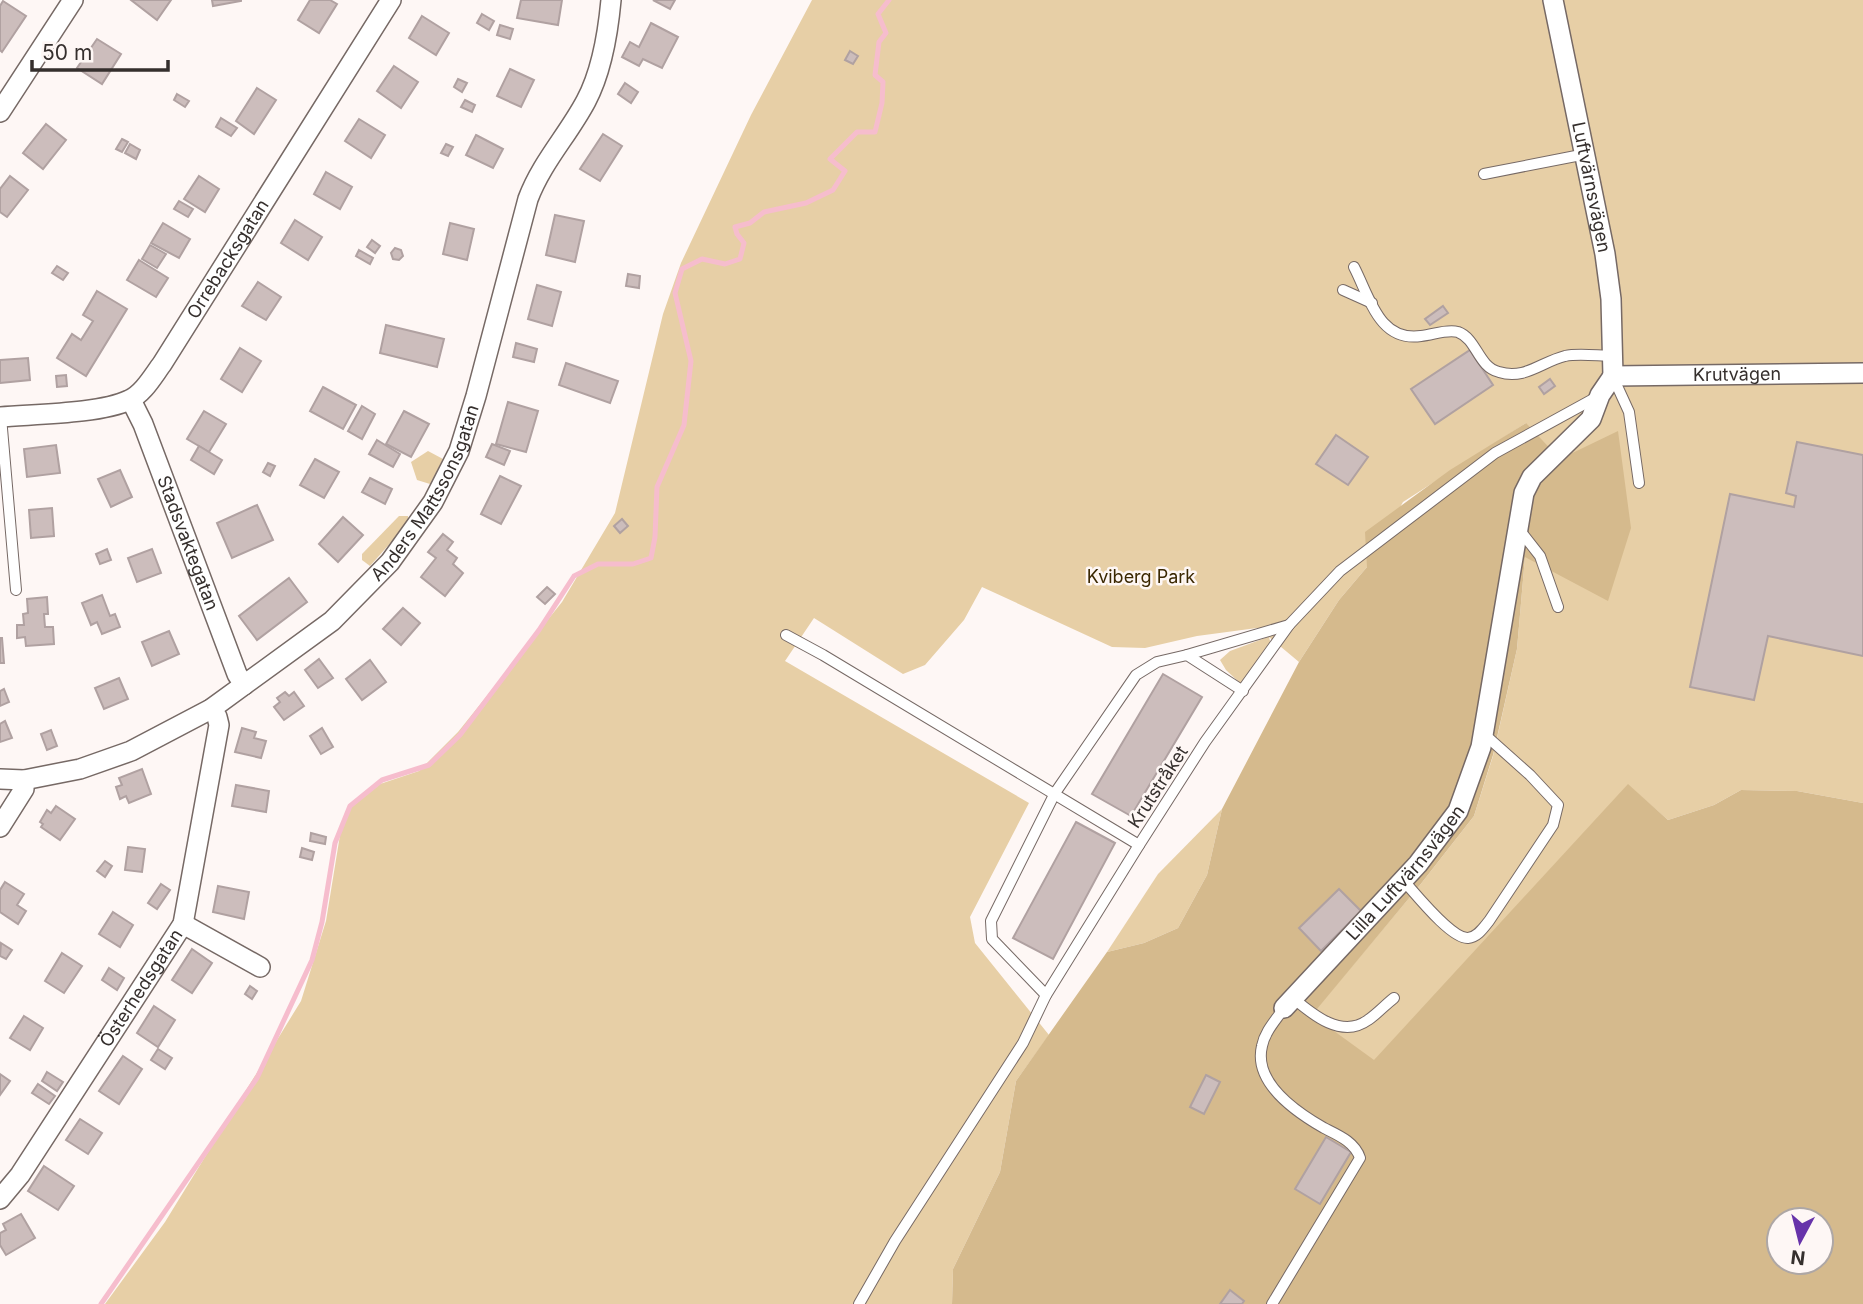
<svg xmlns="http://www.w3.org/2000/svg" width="1863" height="1304" viewBox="0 0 1863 1304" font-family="Inter,sans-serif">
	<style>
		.green { fill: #e7cfa6 }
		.forest { fill: #d5ba8d; fill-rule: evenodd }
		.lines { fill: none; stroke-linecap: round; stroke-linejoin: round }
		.stream { stroke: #f6bdcd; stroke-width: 5 }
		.building { fill: #ccbdbc; stroke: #b0a1a1; stroke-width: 2 }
		.service-casing { stroke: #766965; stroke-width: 12 }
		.minor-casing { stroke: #766965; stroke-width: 22 }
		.service { stroke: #fff; stroke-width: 10 }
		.minor { stroke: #fff; stroke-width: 19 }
		.labels { text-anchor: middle; stroke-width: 5; stroke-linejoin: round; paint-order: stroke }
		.street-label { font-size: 18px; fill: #352f2d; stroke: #fef7f5 }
		.park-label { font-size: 18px; fill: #3b2802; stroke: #fef7f5 }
	</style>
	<rect width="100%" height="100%" fill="#fef7f5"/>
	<g class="green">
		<polygon points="812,0 1863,0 1863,803 1797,791 1741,790 1714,805 1668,820 1628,785 1374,1061 1311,1015 1420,885 1474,816 1493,756 1517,649 1525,557 1526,423 1403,502 1367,567 1339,600 1299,662 1269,637 1271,645 1242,685 1226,670 1220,660 1230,651 1268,637 1257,628 1197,636 1145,648 1112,647 982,587 964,620 925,665 903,674 814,618 785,661 1029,803 970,917 975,943 1049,1035 1016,1081 1000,1172 953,1269 952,1304 105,1304 165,1222 301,1001 326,921 341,829 350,808 380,784 419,771 458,732 562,602 615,513 663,314 681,263 751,115"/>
		<polygon points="428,451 443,459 430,484 417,480 411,462"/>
		<polygon points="399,516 408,516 408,523 370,566 362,560 362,554"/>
		<polygon points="1222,809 1207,875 1178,928 1144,943 1107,952 1158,874"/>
	</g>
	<path class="forest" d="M1526,423L1560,459L1618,431L1631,528L1608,601L1525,557L1517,649L1493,755L1474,816L1420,885L1312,1015L1374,1060L1628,784L1668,820L1714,805L1741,790L1797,791L1863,803V1304H952L953,1269L1000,1172L1016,1081L1107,952L1144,943L1178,928L1207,875L1222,809L1299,662L1339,600L1367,567L1365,532L1450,470ZM1779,1220H1821V1262H1779Z"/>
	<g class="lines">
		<polyline class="stream" points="101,1304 257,1078 312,960 322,922 335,843 350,806 382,780 429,765 460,735 539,630 574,576 598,564 633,564 651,558 655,537 657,487 684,425 691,361 675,293 682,269 702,259 725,264 740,259 744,243 737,234 735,227 750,223 764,212 806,203 833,190 845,171 830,159 857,132 875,132 882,103 883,82 875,75 879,42 886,33 878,14 889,0"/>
	</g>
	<g class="building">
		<polygon points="131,0 171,0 157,20"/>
		<polygon points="212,0 241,0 241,1 213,6"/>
		<polygon points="310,0 330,0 337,4 319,33 298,20"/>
		<polygon points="521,0 562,0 558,25 517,18"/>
		<polygon points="653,0 675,0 670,9"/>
		<polygon points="3,1 26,16 2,52 0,50 0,6"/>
		<polygon points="482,14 494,21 489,30 477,23"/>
		<polygon points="422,16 449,33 436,55 409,38"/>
		<polygon points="651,23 678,37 662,68 643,59 639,66 622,57 630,42 639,47"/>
		<polygon points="500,25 513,29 510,39 497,35"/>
		<polygon points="97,39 121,54 102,84 77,68"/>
		<polygon points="850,51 858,56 853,64 845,60"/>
		<polygon points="394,66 418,82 401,108 377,91"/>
		<polygon points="510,69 534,80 521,107 497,96"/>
		<polygon points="458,79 467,83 462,92 454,87"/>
		<polygon points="625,83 638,92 631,103 618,94"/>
		<polygon points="257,88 276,100 254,134 236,121"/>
		<polygon points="177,94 189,101 185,107 174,100"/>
		<polygon points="465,100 475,105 472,112 461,107"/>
		<polygon points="221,118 237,128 231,136 216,127"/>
		<polygon points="359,119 385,135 371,158 345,141"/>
		<polygon points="46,124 66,140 43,169 23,153"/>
		<polygon points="603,134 622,146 600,181 580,169"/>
		<polygon points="476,135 503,149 493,168 466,155"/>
		<polygon points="122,139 128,142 122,152 116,149"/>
		<polygon points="130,144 140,150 136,159 125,153"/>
		<polygon points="446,144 453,147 448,156 441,153"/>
		<polygon points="326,172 352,187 340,209 314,194"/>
		<polygon points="10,176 28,190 7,217 0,212 0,189"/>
		<polygon points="199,176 219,189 205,212 184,199"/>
		<polygon points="179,201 193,209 188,217 174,209"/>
		<polygon points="555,215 584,221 575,262 546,255"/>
		<polygon points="295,220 322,237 308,260 281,243"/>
		<polygon points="163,223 190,239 179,258 151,243"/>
		<polygon points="450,223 474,229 467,260 443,254"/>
		<polygon points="372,240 380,246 375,253 367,247"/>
		<polygon points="150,245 166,254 157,268 142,259"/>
		<polygon points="395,248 401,250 403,256 399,260 393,259 391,253"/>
		<polygon points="359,250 373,258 370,264 356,256"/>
		<polygon points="139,260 168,278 156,297 127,280"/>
		<polygon points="57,266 68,273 63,280 52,273"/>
		<polygon points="628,274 640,276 639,288 626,286"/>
		<polygon points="258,282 281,297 266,320 242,306"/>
		<polygon points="537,285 561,292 552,326 528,319"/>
		<polygon points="97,291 127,309 86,376 57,358 72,334 81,340 93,321 83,315"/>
		<polygon points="1443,306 1448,313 1430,325 1425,319"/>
		<polygon points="386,325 444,339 437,367 380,353"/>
		<polygon points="516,343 537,349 534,362 513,357"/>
		<polygon points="240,348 261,361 242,392 221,379"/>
		<polygon points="1470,350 1493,385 1435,424 1411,389"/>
		<polygon points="28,358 30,380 0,383 0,360"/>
		<polygon points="566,363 618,381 610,403 559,385"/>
		<polygon points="66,375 67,386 57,387 56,376"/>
		<polygon points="1550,379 1555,386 1544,394 1539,387"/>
		<polygon points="323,387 356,405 343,429 310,411"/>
		<polygon points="508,402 538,411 526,452 496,444"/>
		<polygon points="362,406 375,414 362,439 348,431"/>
		<polygon points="204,411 226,424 209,452 187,439"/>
		<polygon points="404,411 429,424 411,457 386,444"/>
		<polygon points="1336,435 1368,457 1348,485 1316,464"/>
		<polygon points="377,440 400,454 393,467 369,454"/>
		<polygon points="1797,442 1863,455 1863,656 1768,636 1754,700 1690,687 1730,494 1794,507 1796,496 1786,493"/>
		<polygon points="492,444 510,451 504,465 486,457"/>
		<polygon points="56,445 60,473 27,477 24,449"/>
		<polygon points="199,446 222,460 214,474 191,460"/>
		<polygon points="315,459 339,472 324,498 300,485"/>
		<polygon points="268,463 275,466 270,476 263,472"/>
		<polygon points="120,470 132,497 111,507 98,479"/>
		<polygon points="500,476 521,486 501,524 481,514"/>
		<polygon points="370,478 392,489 385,504 362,492"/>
		<polygon points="257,505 273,540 232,558 217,523"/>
		<polygon points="52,508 54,536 31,538 29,510"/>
		<polygon points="343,517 363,535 338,562 319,544"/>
		<polygon points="622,519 628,526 620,533 614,526"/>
		<polygon points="443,534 453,542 447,550 457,558 453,564 463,573 445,596 421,577 436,558 428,552"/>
		<polygon points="107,549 111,560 100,564 96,554"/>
		<polygon points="152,549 161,573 137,582 128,558"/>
		<polygon points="289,578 307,602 257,640 239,616"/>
		<polygon points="547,587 555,594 545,604 537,597"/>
		<polygon points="102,595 110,616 115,614 120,627 102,634 97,622 91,625 82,603"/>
		<polygon points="47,597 48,614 44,614 45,627 53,627 54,644 26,646 25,637 17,638 17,625 24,625 23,614 28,613 27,599"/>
		<polygon points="403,608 420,623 401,645 383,629"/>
		<polygon points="169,631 179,654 152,666 142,642"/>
		<polygon points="0,638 2,638 4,663 0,663"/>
		<polygon points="319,659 333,678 318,688 305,670"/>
		<polygon points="370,660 386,682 362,700 346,679"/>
		<polygon points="1163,674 1202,697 1131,816 1092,794"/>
		<polygon points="119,678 128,699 104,709 95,688"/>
		<polygon points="4,689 9,702 0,706 0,691"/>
		<polygon points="285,692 289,696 294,692 304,706 284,720 274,707 280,702 277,698"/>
		<polygon points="5,721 12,738 0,742 0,724"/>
		<polygon points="242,728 256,732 254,738 266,741 261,758 235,752"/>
		<polygon points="322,728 333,747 321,754 310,736"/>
		<polygon points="51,730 57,746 47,750 41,734"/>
		<polygon points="142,769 151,794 129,803 126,796 120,799 116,787 122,785 119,778"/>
		<polygon points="236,785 269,791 266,812 232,806"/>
		<polygon points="56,806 75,819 60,840 41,827 43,824 40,822 47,810 51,813"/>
		<polygon points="1076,822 1115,843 1053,959 1013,938"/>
		<polygon points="311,833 326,837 325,844 310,841"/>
		<polygon points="128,847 145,849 142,872 125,870"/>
		<polygon points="302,848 314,852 312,860 300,857"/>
		<polygon points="105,861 112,866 105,877 97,871"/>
		<polygon points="5,882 24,894 17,905 26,911 18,924 0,912 0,890"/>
		<polygon points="161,884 170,890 157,909 148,903"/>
		<polygon points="218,886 249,892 244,919 213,912"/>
		<polygon points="1339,889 1361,911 1321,951 1299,928"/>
		<polygon points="113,912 133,925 120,947 99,934"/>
		<polygon points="1,943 12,950 6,959 0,956"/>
		<polygon points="192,949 212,963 192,993 172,980"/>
		<polygon points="62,953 82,966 64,993 45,981"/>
		<polygon points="109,968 124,978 117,990 102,980"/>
		<polygon points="250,986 257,991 252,999 245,994"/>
		<polygon points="154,1006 175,1020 158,1047 137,1033"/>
		<polygon points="24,1016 43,1028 30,1050 10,1038"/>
		<polygon points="158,1049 172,1058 165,1069 151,1060"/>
		<polygon points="123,1056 142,1069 119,1104 99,1091"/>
		<polygon points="47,1072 63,1082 57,1091 42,1081"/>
		<polygon points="0,1074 10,1081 0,1095"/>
		<polygon points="1206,1075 1220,1082 1204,1114 1190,1107"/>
		<polygon points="38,1084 55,1096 49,1104 32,1093"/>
		<polygon points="80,1119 102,1133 88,1154 66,1140"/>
		<polygon points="1326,1137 1351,1152 1320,1204 1295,1189"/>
		<polygon points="44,1166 74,1186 58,1210 28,1191"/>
		<polygon points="21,1214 35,1238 6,1255 0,1245 0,1233 6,1230 3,1224"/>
		<polygon points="1230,1290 1244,1301 1242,1304 1220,1304"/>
	</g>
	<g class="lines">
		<defs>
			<g id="service">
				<polyline points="1484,174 1586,154"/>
				<path d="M1354,267C1370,298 1379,342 1421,336C1433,335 1446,329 1458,332C1477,339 1478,367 1499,372C1525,380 1541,362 1565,356C1579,353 1598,356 1613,356"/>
				<polyline points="1343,290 1372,303"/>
				<polyline points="1613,377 1629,412 1639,483"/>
				<polyline points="1,417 16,590"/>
				<polyline points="1518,528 1540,556 1558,607"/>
				<polyline points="786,635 823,655 1139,845"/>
				<polyline points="1187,655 1289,625"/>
				<path d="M1403,880C1415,893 1451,939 1468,938C1478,937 1484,927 1489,921L1553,825L1558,805L1530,775L1484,734"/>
				<polyline points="1046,995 992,939 991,921 1055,793 1136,675 1157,662 1187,655 1243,691"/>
				<path d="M1293,998C1313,1015 1342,1039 1368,1020C1377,1014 1385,1005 1394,998"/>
				<polyline points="859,1304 895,1241 1023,1043 1046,995 1139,845 1205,742 1289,625 1340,571 1495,453 1597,397"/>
				<path d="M1272,1304L1360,1158C1355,1142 1338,1135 1324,1128C1296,1112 1253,1083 1262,1046C1265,1031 1276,1020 1284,1008"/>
			</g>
			<g id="minor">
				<path id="s1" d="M1553,0L1605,254L1611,299L1613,376"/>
				<polyline points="0,112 73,0"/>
				<path id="s2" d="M1613,376L1863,373"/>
				<path id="s3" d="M131,400L143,424L237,674L244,685"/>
				<path id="s4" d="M0,417C34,414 100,414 129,400C143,394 153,376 162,364L391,0"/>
				<path id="s5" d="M0,779L24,780L80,769L131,751L211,709L332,621L390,562L433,502L459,451L476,396L528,199C542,162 568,135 586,101C602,71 608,33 611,0"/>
				<polyline points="0,827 24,789 24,780"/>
				<polyline points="183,924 260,967"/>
				<path id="s6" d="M1284,1008L1418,864L1458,811L1481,747L1524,493L1532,477L1591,419L1600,395L1613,376"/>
				<path id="s7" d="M0,1199L20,1175L183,924L219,725L217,717L211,709"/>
			</g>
		</defs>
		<use href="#service" class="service-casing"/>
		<use href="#minor" class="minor-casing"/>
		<use href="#service" class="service"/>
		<use href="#minor" class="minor"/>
	</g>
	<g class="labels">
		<g class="street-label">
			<text dy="6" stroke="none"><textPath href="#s1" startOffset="191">Luftvärnsvägen</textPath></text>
			<text dy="6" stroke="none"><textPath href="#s4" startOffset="304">Orrebacksgatan</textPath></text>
			<text dy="6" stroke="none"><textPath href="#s2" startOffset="124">Krutvägen</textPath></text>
			<text dy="6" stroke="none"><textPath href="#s5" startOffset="536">Anders Mattssonsgatan</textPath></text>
			<text dy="6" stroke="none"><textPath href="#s3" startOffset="154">Stadsvaktegatan</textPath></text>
			<text transform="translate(1158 787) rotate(-57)" y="6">Krutstråket</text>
			<text dy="6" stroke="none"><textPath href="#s6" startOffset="182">Lilla Luftvärnsvägen</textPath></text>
			<text dy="6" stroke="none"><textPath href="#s7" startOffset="254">Österhedsgatan</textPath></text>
		</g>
		<g class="park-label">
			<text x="1141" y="583">Kviberg Park</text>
		</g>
	</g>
	<g transform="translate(1800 1241) rotate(187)"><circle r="33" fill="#fef7f5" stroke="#aea7a5" stroke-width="2"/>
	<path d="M0-5L12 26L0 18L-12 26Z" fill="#6733aa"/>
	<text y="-10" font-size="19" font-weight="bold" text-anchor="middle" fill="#352f2d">N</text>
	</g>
	<path d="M32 60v10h136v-10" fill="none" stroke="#352f2d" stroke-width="3.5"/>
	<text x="42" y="60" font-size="21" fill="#352f2d" stroke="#fef7f5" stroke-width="5" paint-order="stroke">50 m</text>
</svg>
